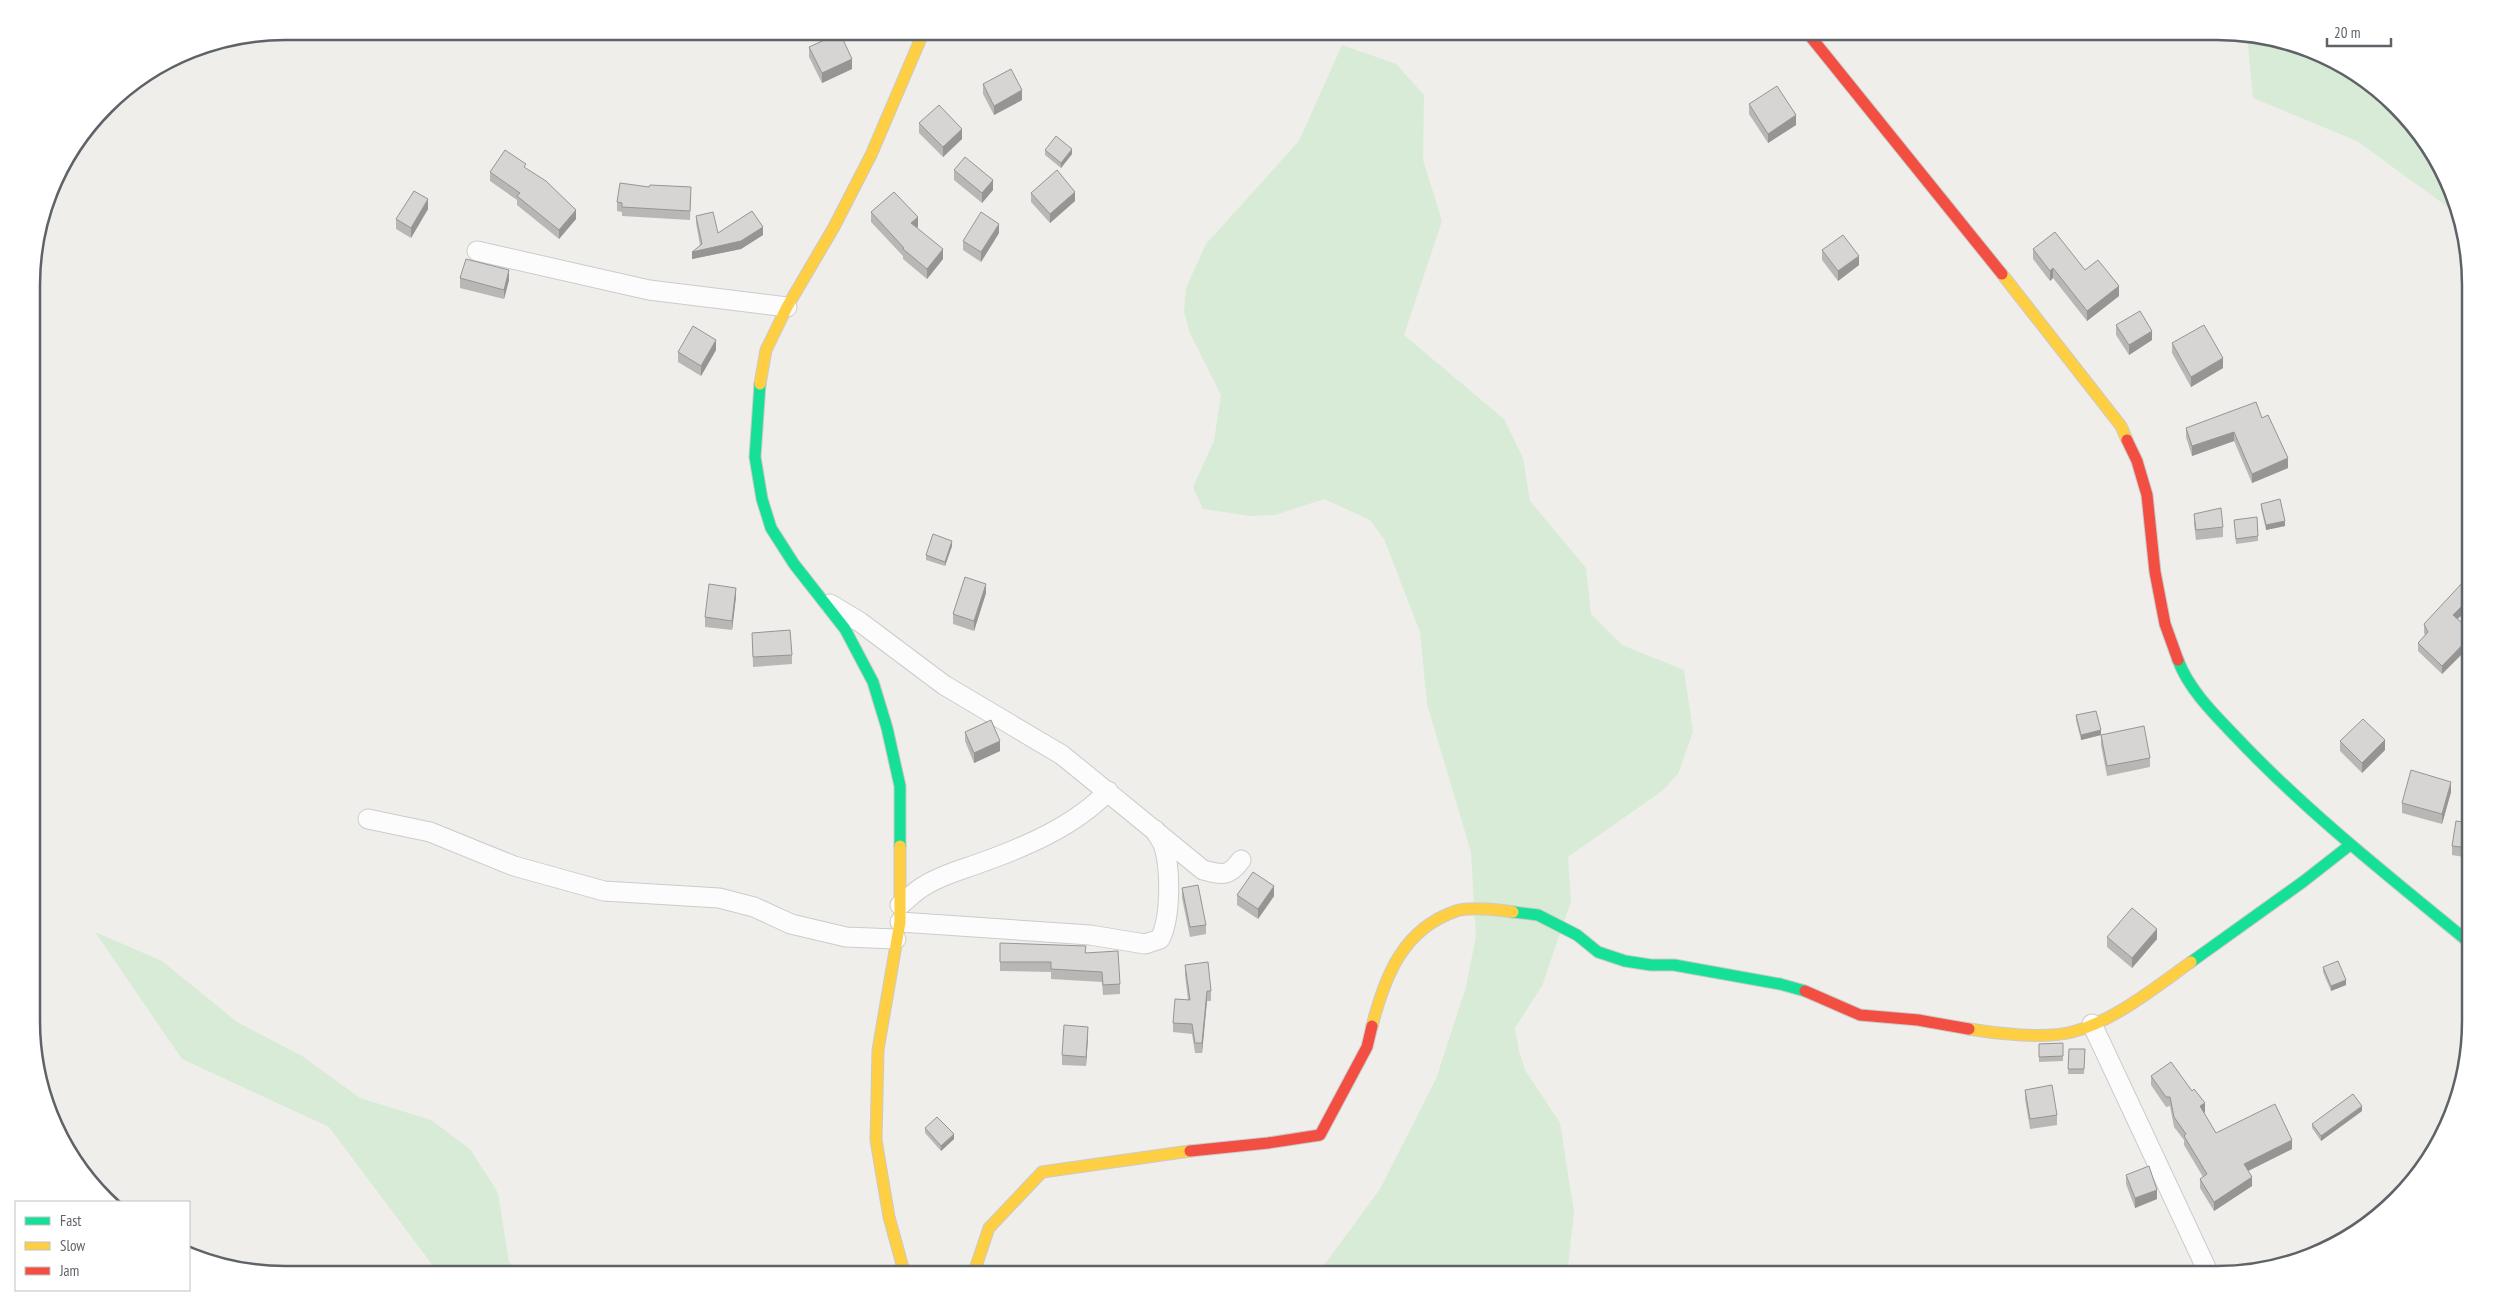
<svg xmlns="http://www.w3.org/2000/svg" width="2502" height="1306" viewBox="0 0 2502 1306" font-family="'PT Sans Narrow',sans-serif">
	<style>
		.green { fill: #d8ebd6 }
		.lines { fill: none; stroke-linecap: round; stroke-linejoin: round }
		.street-casing { stroke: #cbcccc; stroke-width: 21 }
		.fast-casing { stroke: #cacacb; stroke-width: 13 }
		.slow-casing { stroke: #cacacb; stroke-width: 13 }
		.jam-casing { stroke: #cacacb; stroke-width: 13 }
		.street { stroke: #fdfcfc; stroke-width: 19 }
		.fast { stroke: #16e098; stroke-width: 11 }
		.slow { stroke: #ffcf43; stroke-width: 11 }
		.jam { stroke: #f24e42; stroke-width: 11 }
		.wall { fill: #b8b7b5 }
		.shaded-wall { fill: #969594 }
		.building { fill: #d6d5d3; stroke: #969594 }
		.rim { fill: none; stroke: #5f6368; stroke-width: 2.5 }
	</style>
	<rect width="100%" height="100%" fill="#efeeea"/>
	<g class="green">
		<polygon points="2247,35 2282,40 2329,58 2384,94 2428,144 2457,203 2460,216 2357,141 2253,98"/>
		<polygon points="1342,45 1396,64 1424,95 1423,160 1442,221 1404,335 1504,419 1523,458 1530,501 1586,568 1591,614 1622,645 1684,670 1693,732 1678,774 1662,791 1568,857 1571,901 1542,986 1515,1028 1519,1051 1525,1070 1560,1123 1574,1212 1567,1274 1326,1274 1325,1264 1380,1189 1436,1079 1466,987 1476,936 1471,852 1427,704 1420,632 1384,539 1370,520 1324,499 1275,515 1250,516 1203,509 1193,487 1214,441 1221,395 1190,333 1184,312 1186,288 1206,244 1299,141"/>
		<polygon points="95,932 162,961 237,1022 302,1056 360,1098 431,1120 470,1149 498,1193 509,1262 526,1275 440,1275 329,1127 182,1059"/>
	</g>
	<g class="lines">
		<defs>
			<g id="street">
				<polyline points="477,251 649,290 787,307"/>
				<path d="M830,604L860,622L944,685L1062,755L1203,870C1222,875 1229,877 1241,860"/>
				<polyline points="368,819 430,832 514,866 604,891 719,898 754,907 791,924 846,937 896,939"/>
				<path d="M900,905C908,899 915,891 924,886C941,875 961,870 980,863C1025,847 1075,826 1108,791"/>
				<path d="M900,922L1090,935L1145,944L1160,939C1171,918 1171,867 1163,844C1161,840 1157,835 1155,830"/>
				<polyline points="2092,1024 2209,1274"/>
			</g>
			<g id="fast">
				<polyline points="760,384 755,457 762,499 771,528 794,564 845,629 873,682 887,728 900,786 900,846"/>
				<path d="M2178,660C2189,690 2215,715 2237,738C2309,814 2391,878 2471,944"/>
				<polyline points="1513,912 1538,915 1577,935 1598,952 1625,961 1651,965 1674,965 1780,984 1805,991"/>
				<polyline points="2191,962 2304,881 2350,845"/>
			</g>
			<g id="slow">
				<polyline points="2002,274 2121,426 2127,440"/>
				<polyline points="760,384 766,350 787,307 834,227 871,155 924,31"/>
				<polyline points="900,846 900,922 878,1050 876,1140 889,1217 905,1275"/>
				<path d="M1372,1026C1385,976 1403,929 1456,911C1470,907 1499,910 1513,912"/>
				<path d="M1969,1029C1997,1034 2045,1039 2072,1032C2113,1022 2157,986 2191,962"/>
				<polyline points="973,1275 989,1228 1042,1172 1190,1151"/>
			</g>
			<g id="jam">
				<polyline points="1806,31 2002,274"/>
				<polyline points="2127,440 2137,461 2147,495 2155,572 2165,624 2178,660"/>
				<polyline points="1805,991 1860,1015 1918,1020 1969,1029"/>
				<polyline points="1190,1151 1268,1143 1320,1135 1367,1047 1372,1026"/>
			</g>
		</defs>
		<use href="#street" class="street-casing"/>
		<use href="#fast" class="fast-casing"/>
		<use href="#slow" class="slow-casing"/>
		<use href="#jam" class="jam-casing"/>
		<use href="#street" class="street"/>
		<use href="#fast" class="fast"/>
		<use href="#slow" class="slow"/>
		<use href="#jam" class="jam"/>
	</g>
	<g class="wall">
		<polygon points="809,47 852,69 822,83 809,57"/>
		<polygon points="983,84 1022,100 994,115 983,94"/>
		<polygon points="1749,104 1796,125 1768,143 1749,114"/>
		<polygon points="919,123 962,139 943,157 919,133"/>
		<polygon points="1045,150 1072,154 1061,168 1045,155"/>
		<polygon points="526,169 576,219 559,239 517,205 517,200 490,181 490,172"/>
		<polygon points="954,170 993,190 982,203 954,180"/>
		<polygon points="1031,193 1075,201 1050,223 1031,202"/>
		<polygon points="691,196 690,220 622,216 622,212 617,211 617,202"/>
		<polygon points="428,209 411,238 396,229 396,219"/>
		<polygon points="871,212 918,227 916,228 943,259 927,279 903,259 903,256 871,222"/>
		<polygon points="696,216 718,233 763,235 741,249 692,259 700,245 696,223"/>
		<polygon points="999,233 981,262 963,250 963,241"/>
		<polygon points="2033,249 2085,270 2119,296 2087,321 2053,278 2050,281 2033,259"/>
		<polygon points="1822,250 1859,265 1838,281 1822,260"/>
		<polygon points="460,278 509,280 504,299 460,288"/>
		<polygon points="2116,325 2152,340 2129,355 2116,335"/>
		<polygon points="2172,343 2223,368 2191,387 2172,353"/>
		<polygon points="716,350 701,376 678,362 678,352"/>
		<polygon points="2262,418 2288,468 2252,483 2234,441 2192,456 2186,437 2186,428"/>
		<polygon points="2261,504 2285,526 2266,530 2261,508"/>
		<polygon points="2194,514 2223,527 2223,537 2196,540 2194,524"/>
		<polygon points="2234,520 2258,536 2258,541 2236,544"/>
		<polygon points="952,546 945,566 926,560 926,555"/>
		<polygon points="2470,587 2470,607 2458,619 2470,630 2470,646 2442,674 2418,651 2418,643 2425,635 2424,633 2424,624"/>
		<polygon points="986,593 974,631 953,624 953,614"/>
		<polygon points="736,597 732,630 705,627 705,617"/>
		<polygon points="752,633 792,655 792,664 753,667"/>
		<polygon points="2076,715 2101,735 2081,740 2076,720"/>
		<polygon points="965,732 1000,751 974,763 965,741"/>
		<polygon points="2101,735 2150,758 2150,767 2107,776 2101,745"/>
		<polygon points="2340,741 2385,750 2362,773 2340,751"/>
		<polygon points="2451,792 2442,824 2402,813 2402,803"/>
		<polygon points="2470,823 2470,858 2452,855 2452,846"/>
		<polygon points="1182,888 1206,925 1206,934 1190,937 1182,898"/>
		<polygon points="1237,895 1274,896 1258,919 1237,905"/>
		<polygon points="2107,937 2157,939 2132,968 2107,947"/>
		<polygon points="1000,943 1086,953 1120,984 1120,994 1103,995 1102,982 1051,979 1051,972 1000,971"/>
		<polygon points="1185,965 1211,991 1211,1001 1207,1001 1202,1053 1195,1053 1192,1034 1173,1032 1173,1023 1188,1000 1185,975"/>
		<polygon points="2323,967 2346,985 2331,991 2323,972"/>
		<polygon points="1088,1037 1086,1066 1062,1065 1062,1055"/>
		<polygon points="2063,1043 2063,1061 2039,1062 2039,1044"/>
		<polygon points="2069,1049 2085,1049 2084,1074 2068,1074"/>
		<polygon points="2151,1076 2205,1112 2203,1113 2216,1133 2292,1149 2248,1171 2252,1186 2214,1211 2200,1188 2200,1179 2203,1177 2184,1145 2184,1140 2174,1127 2170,1106 2166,1107 2151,1085"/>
		<polygon points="2025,1090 2057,1115 2057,1125 2030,1129 2025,1099"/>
		<polygon points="2362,1111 2321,1141 2312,1128 2312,1124"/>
		<polygon points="925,1128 954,1139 941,1151 925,1133"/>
		<polygon points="2126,1175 2157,1199 2135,1208 2126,1184"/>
	</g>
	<g class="shaded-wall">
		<polygon points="852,59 852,69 822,83 822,73"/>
		<polygon points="1022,90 1022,100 994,115 994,106"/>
		<polygon points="1796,115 1796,125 1768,143 1768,134"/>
		<polygon points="962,129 962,139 943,157 943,147"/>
		<polygon points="1072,149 1072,154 1061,168 1061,163"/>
		<polygon points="993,180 993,190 982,203 982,193"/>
		<polygon points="1075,192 1075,201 1050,223 1050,214"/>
		<polygon points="428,199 428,209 411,238 411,228"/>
		<polygon points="576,210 576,219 559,239 559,230"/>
		<polygon points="918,217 918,227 911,233 911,223"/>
		<polygon points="999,224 999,233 981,262 981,252"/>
		<polygon points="763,227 763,235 741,249 692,259 692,252"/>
		<polygon points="943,249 943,259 927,279 927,269"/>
		<polygon points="1859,256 1859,265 1838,281 1838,271"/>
		<polygon points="2053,268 2053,278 2050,281 2050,271"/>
		<polygon points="509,270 509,280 504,299 504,290"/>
		<polygon points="2119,286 2119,296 2087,321 2087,311"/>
		<polygon points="2152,331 2152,340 2129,355 2129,345"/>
		<polygon points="716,340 716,350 701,376 701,366"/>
		<polygon points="2223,358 2223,368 2191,387 2191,377"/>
		<polygon points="2234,432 2234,441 2192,456 2192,446"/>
		<polygon points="2288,458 2288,468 2252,483 2252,474"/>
		<polygon points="2285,521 2285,526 2266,530 2266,525"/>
		<polygon points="952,541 952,546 945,566 945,562"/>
		<polygon points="986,584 986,593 974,631 974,621"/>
		<polygon points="736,588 736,597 732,630 732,621"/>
		<polygon points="2470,598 2470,607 2453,623 2453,615"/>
		<polygon points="2470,637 2470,646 2442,674 2442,666"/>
		<polygon points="2101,730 2101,735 2081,740 2081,735"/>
		<polygon points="2385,740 2385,750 2362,773 2362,763"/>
		<polygon points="1000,741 1000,751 974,763 974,753"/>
		<polygon points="2451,782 2451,792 2442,824 2442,814"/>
		<polygon points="1274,886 1274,896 1258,919 1258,909"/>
		<polygon points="2157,929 2157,939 2132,968 2132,958"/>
		<polygon points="2346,980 2346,985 2331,991 2331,986"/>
		<polygon points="1207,991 1207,1001 1202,1053 1202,1043"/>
		<polygon points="1088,1027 1088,1037 1086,1066 1086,1057"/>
		<polygon points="2205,1103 2205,1112 2200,1116 2200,1106"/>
		<polygon points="2362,1106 2362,1111 2321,1141 2321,1136"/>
		<polygon points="954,1134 954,1139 941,1151 941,1146"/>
		<polygon points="2292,1140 2292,1149 2244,1173 2244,1164"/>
		<polygon points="2252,1177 2252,1186 2214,1211 2214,1202"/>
		<polygon points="2157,1190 2157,1199 2135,1208 2135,1198"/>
	</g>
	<g class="building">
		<polygon points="840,33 852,59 822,73 809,47"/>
		<polygon points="1011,69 1022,90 994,106 983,84"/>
		<polygon points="1777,86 1796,115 1768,134 1749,104"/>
		<polygon points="939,105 962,129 943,147 919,123"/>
		<polygon points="1056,136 1072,149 1061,163 1045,150"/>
		<polygon points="505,150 526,164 524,167 546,181 576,210 559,230 517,196 520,193 490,172"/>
		<polygon points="965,157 993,180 982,193 954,170"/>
		<polygon points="1057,170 1075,192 1050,214 1031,193"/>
		<polygon points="620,183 649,187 650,185 691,187 690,211 622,207 622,203 617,202"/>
		<polygon points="414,191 428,199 411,228 396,219"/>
		<polygon points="894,192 918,217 911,223 943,249 927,269 903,249 904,248 871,212"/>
		<polygon points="752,211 763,227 741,241 692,252 702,244 696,216 713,212 718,233"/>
		<polygon points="981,212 999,224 981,252 963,241"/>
		<polygon points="2055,232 2085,270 2098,260 2119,286 2087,311 2053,268 2050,271 2033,249"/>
		<polygon points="1843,235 1859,256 1838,271 1822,250"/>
		<polygon points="466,259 509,270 504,290 460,278"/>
		<polygon points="2140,311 2152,331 2129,345 2116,325"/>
		<polygon points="2204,325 2223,358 2191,377 2172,343"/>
		<polygon points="693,326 716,340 701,366 678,352"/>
		<polygon points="2256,402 2262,418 2268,415 2288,458 2252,474 2234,432 2192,446 2186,428"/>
		<polygon points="2280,499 2285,521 2266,525 2261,504"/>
		<polygon points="2221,508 2223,527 2196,530 2194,514"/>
		<polygon points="2257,517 2258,536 2236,539 2234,520"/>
		<polygon points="933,534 952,541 945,562 926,555"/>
		<polygon points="965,577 986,584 974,621 953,614"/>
		<polygon points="2464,581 2470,587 2470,598 2453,615 2470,630 2470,637 2442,666 2418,643 2428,632 2424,624"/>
		<polygon points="709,584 736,588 732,621 705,617"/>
		<polygon points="790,630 792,655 753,657 752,633"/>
		<polygon points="2096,711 2101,730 2081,735 2076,715"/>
		<polygon points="2363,719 2385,740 2362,763 2340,741"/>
		<polygon points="991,720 1000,741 974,753 965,732"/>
		<polygon points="2144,726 2150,758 2107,766 2101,735"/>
		<polygon points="2411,770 2451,782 2442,814 2402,803"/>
		<polygon points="2456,821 2470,823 2470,848 2452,846"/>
		<polygon points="1253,872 1274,886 1258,909 1237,895"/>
		<polygon points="1198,885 1206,925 1190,927 1182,888"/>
		<polygon points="2132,908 2157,929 2132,958 2107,937"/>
		<polygon points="1000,943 1086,946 1085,953 1118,951 1120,984 1103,985 1102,972 1051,969 1051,962 1000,962"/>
		<polygon points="2338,961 2346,980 2331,986 2323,967"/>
		<polygon points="1208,962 1211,991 1207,991 1202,1043 1195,1043 1192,1024 1173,1023 1175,999 1190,1000 1185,965"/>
		<polygon points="1064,1025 1088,1027 1086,1057 1062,1055"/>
		<polygon points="2063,1043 2063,1056 2039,1057 2039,1044"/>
		<polygon points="2069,1049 2085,1049 2084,1069 2068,1069"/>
		<polygon points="2171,1062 2192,1091 2194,1089 2205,1103 2200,1106 2216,1133 2275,1104 2292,1140 2244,1164 2252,1177 2214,1202 2200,1179 2207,1174 2184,1136 2186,1134 2174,1117 2170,1097 2166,1097 2151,1076"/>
		<polygon points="2052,1085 2057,1115 2030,1119 2025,1090"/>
		<polygon points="2353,1094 2362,1106 2321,1136 2312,1124"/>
		<polygon points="937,1117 954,1134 941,1146 925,1128"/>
		<polygon points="2149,1166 2157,1190 2135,1198 2126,1175"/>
		<polygon points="833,1269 840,1275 828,1275"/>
	</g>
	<path d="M0 0H2502V1306H0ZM285 40H2217A245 245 0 0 1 2462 285V1021A245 245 0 0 1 2217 1266H285A245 245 0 0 1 40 1021V285A245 245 0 0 1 285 40Z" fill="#fff" fill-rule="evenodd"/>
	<path class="rim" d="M285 40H2217A245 245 0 0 1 2462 285V1021A245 245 0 0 1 2217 1266H285A245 245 0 0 1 40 1021V285A245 245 0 0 1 285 40Z"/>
	<rect x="15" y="1201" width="175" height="90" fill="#ffffff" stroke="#bfc1c3"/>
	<rect x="25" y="1217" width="25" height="8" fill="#16e098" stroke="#bfc1c3"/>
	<text x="60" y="1226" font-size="15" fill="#5f6368">Fast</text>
	<rect x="25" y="1242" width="25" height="8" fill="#ffcf43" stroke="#bfc1c3"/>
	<text x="60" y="1251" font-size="15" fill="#5f6368">Slow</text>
	<rect x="25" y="1267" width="25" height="8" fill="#f24e42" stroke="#bfc1c3"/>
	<text x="60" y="1276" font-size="15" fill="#5f6368">Jam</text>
	<path d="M2327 38v8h64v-8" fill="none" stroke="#5f6368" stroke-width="2.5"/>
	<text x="2334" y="38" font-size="15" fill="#5f6368" stroke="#ffffff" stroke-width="4" paint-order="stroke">20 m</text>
</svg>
